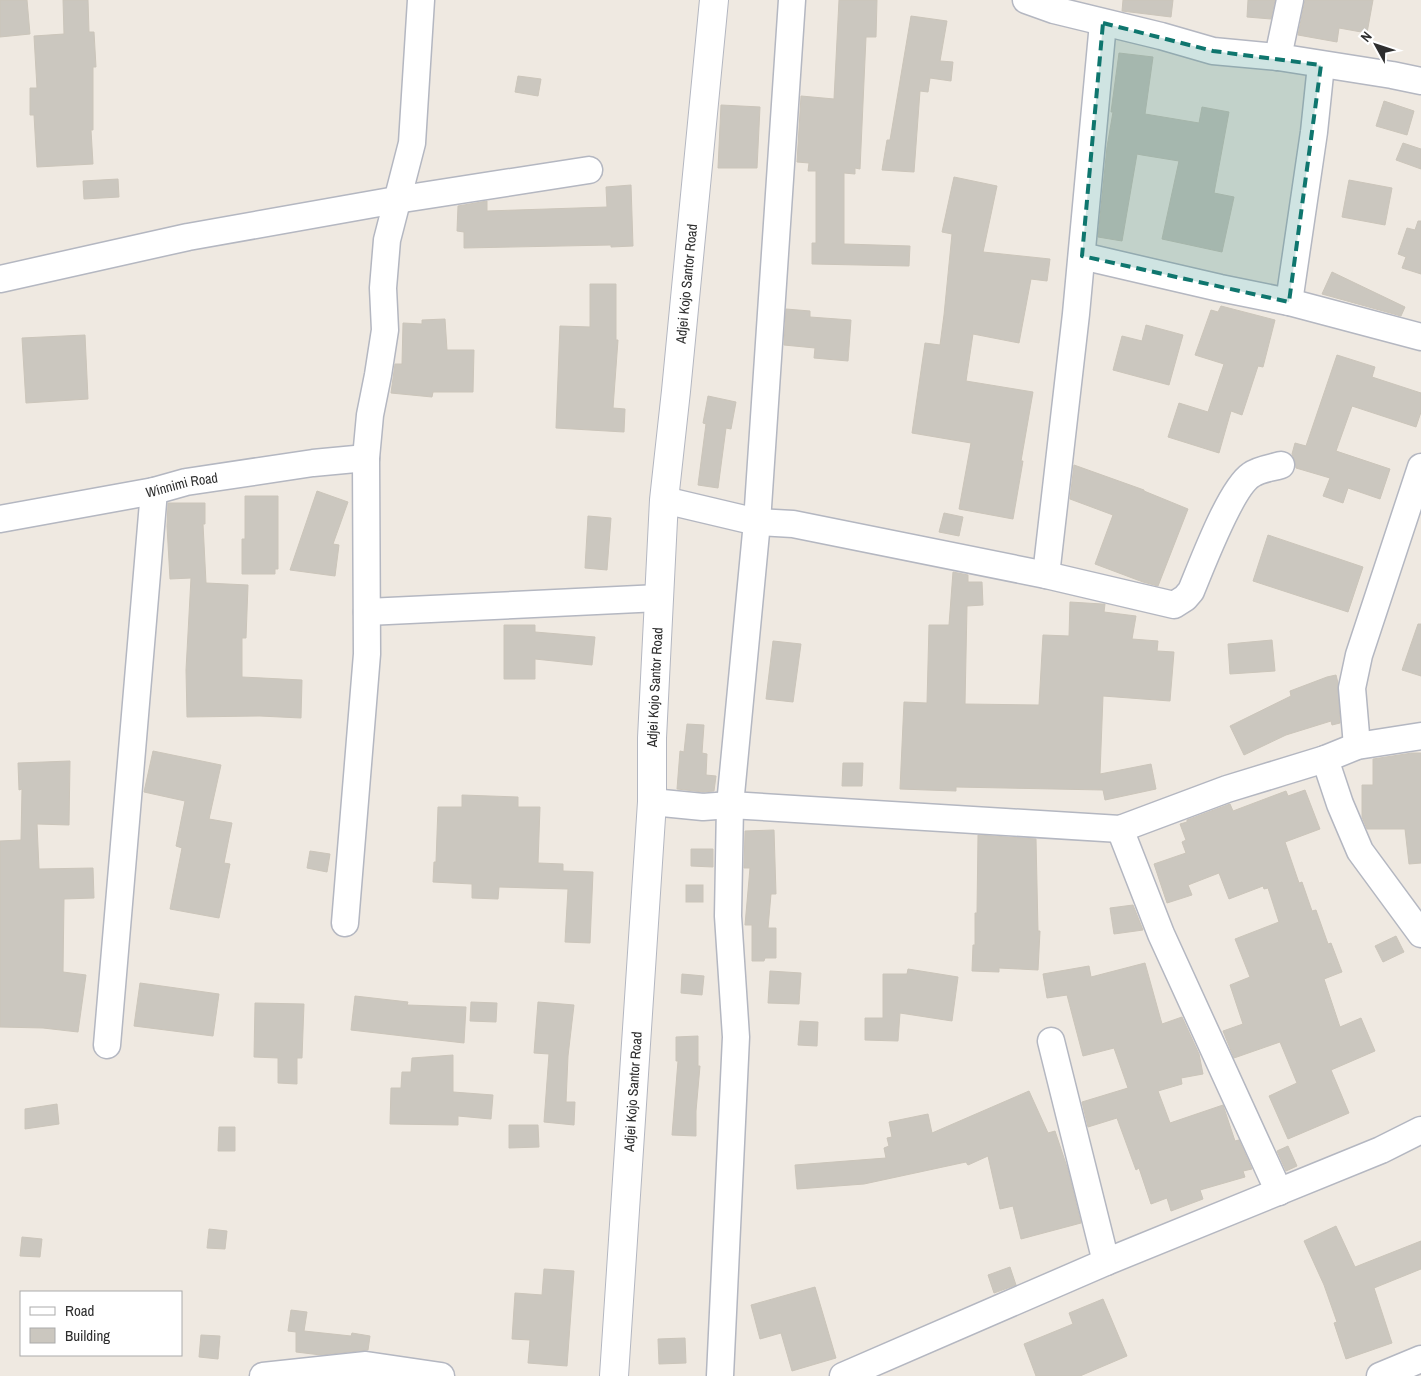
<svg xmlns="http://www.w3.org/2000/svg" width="1421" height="1376" viewBox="0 0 1421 1376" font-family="'Archivo Narrow',sans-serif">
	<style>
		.building { fill: #cbc7bf; stroke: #cbc5ba }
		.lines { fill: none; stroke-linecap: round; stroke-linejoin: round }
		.minor-casing { stroke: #b4b7c1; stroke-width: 29 }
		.tertiary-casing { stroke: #b4b7c1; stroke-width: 30 }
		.minor { stroke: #fff; stroke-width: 26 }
		.tertiary { stroke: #fff; stroke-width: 28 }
		.marked { fill: #0f766e; fill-opacity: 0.2; stroke: #0f766e; stroke-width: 4; stroke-dasharray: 10 6; stroke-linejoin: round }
		.labels { text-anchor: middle; stroke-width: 4; stroke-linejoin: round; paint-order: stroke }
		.street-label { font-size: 14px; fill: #2e2e2e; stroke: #fff }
	</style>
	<rect width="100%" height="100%" fill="#efe9e1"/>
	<g class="building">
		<polygon points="0,0 27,0 30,34 0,37"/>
		<polygon points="63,0 88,0 89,32 94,32 96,67 93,67 93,130 91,130 93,164 37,167 34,115 30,115 30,88 37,88 34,36 64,34"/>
		<polygon points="839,0 877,0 876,37 866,37 860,169 855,168 855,174 844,173 844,244 910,246 909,266 812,264 812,243 816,243 816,171 808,171 809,163 797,162 801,96 834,99"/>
		<polygon points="1123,0 1173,0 1171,17 1122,11"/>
		<polygon points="1248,0 1275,0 1271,19 1247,17"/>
		<polygon points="1305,0 1373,0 1367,33 1339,28 1337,42 1298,35"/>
		<polygon points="911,16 947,21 940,61 953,62 951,81 930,78 928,92 920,91 914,172 882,170 887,140 890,140"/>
		<polygon points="1119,53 1153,57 1145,114 1199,123 1202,107 1229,112 1214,193 1234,197 1222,252 1162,239 1179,161 1142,155 1137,154 1122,241 1098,237 1107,147 1113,112 1111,112"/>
		<polygon points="518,76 541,79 538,96 515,92"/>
		<polygon points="1384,101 1414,111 1407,135 1376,126"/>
		<polygon points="721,105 760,107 757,168 718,168"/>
		<polygon points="1403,143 1421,149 1421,169 1396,160"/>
		<polygon points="954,177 997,186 983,252 1050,259 1047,281 1031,279 1019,343 973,334 966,381 1033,392 1021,461 1023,461 1013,519 959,509 971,443 912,433 925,343 940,345 944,315 952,234 942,232"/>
		<polygon points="118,179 119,197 84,199 83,181"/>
		<polygon points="1349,180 1392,188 1385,225 1342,217"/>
		<polygon points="631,185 633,246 611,247 611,245 464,248 464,232 457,231 458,206 487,201 487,211 607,207 606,187"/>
		<polygon points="1418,221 1421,221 1421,274 1402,268 1406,257 1398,254 1407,228 1415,230"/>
		<polygon points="1332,272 1405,307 1401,316 1322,294"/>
		<polygon points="590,284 616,284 616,340 618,340 613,408 625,409 624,432 556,428 560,326 590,327"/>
		<polygon points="1221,306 1275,320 1263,367 1258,366 1242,415 1231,411 1219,453 1168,437 1179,403 1208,412 1224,364 1195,355 1211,310 1218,312"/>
		<polygon points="786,309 810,311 810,317 851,320 848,361 814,358 815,348 784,345"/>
		<polygon points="445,319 447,350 474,350 473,392 433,392 432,397 391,393 395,364 402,364 403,323 422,324 422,320"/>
		<polygon points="1146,325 1183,335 1169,385 1113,370 1122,336 1142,341"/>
		<polygon points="85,335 88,399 26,403 22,338"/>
		<polygon points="1337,355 1375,367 1372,377 1421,393 1421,412 1416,427 1352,406 1336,451 1390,469 1380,499 1348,488 1343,503 1323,496 1330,478 1296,468 1295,461 1292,454 1295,443 1306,446"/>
		<polygon points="708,396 736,402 731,429 726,428 718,488 698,485 706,424 703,423"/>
		<polygon points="1074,465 1144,490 1144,491 1188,509 1158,586 1143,582 1095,564 1113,515 1070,499"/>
		<polygon points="317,491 348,502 333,544 339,545 335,576 290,570"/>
		<polygon points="245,496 278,496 278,569 275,569 275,574 242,574 242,539 245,539"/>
		<polygon points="168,503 205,503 205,524 203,524 206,583 248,585 246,638 242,638 242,677 302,680 301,718 260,716 187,717 186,670 191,578 170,579 167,526"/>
		<polygon points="944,513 963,517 959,536 939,532"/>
		<polygon points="588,516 611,518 607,570 585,568"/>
		<polygon points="1268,535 1363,567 1348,612 1253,581"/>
		<polygon points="953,572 968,575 968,582 982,582 983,605 967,606 965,704 1039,705 1043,635 1069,636 1070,602 1102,604 1105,604 1104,612 1136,616 1132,639 1158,641 1157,651 1174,652 1170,701 1103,696 1100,774 1151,764 1156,789 1105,800 1103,790 956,787 956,791 900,789 904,702 927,703 929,625 949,625"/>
		<polygon points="1418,624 1421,624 1421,676 1402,670"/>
		<polygon points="504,625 535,625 535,632 595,637 592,665 535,659 535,679 504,679"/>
		<polygon points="1272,640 1275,671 1230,674 1228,644"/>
		<polygon points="773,641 801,644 793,702 766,699"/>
		<polygon points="1336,675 1338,683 1340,723 1332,725 1331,721 1286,735 1244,755 1230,726 1291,696 1290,691 1327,677"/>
		<polygon points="687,724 704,725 702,753 707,754 706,775 716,776 714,791 703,792 677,789 680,751 684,752"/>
		<polygon points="153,751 221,765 209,819 232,823 224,863 230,864 219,918 170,909 182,848 176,846 185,801 144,792"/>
		<polygon points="1412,753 1421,753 1421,863 1409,864 1405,829 1367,829 1362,817 1362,785 1373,785 1373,759"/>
		<polygon points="70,761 69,825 37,824 39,869 93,868 94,898 64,899 63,972 86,975 78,1032 43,1028 0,1027 0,841 21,840 22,789 19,790 18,763"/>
		<polygon points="843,763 863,763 862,786 842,786"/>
		<polygon points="1305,790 1320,829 1285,842 1299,883 1302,882 1312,911 1316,910 1328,944 1331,943 1342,972 1324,979 1340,1027 1361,1018 1375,1051 1331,1070 1349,1113 1288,1139 1269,1096 1297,1083 1280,1042 1234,1058 1223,1031 1243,1024 1230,985 1250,977 1235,939 1279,922 1268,888 1264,889 1263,886 1229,899 1219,873 1188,885 1192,895 1167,903 1154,864 1186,853 1182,842 1186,840 1180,824 1187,822 1187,820 1230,804 1233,811 1286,791 1288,796"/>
		<polygon points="462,795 518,797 518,807 540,807 538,863 563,864 563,871 593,872 590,943 565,942 568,889 499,887 498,899 472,898 472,884 433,882 434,862 436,862 438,807 462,807"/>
		<polygon points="774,830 776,894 771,894 768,928 776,928 776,958 765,958 764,961 752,961 752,925 745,925 750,868 744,868 745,831"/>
		<polygon points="978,835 1036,839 1038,931 1040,931 1038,970 999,968 999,972 972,971 973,945 975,945 975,913 977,913"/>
		<polygon points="691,849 713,849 713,867 691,866"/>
		<polygon points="310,851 330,854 327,872 307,868"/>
		<rect x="686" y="885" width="17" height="17"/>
		<polygon points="1133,905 1143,930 1114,934 1110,908"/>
		<polygon points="1396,936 1404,952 1383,962 1375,946"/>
		<polygon points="1145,963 1162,1024 1182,1017 1199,1054 1203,1074 1181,1078 1182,1084 1158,1091 1170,1123 1223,1105 1235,1141 1239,1140 1252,1169 1243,1171 1245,1177 1200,1190 1203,1199 1171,1211 1167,1198 1151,1204 1139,1168 1136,1170 1117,1118 1088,1127 1082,1102 1128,1088 1114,1048 1083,1056 1067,995 1047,998 1043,974 1089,966 1091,977"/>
		<polygon points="908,969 958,977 952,1021 900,1013 898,1041 865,1040 865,1018 883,1018 883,974 907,974"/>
		<polygon points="770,971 801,973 799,1004 768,1003"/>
		<polygon points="682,974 704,976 702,995 681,993"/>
		<polygon points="140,983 219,994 213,1036 134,1026"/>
		<polygon points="355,996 408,1002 407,1005 466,1007 464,1043 351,1030"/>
		<polygon points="471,1002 497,1003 496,1022 470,1021"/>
		<polygon points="538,1002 574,1005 568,1056 566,1102 575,1102 574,1125 544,1122 549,1054 534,1053"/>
		<polygon points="255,1003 304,1004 302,1058 297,1058 297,1084 278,1083 278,1058 254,1057"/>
		<polygon points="800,1021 818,1022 817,1046 798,1045"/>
		<polygon points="698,1036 698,1066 700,1066 696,1111 696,1136 672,1135 678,1061 676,1061 676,1037"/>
		<polygon points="453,1055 453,1092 493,1095 491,1119 458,1116 458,1125 390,1124 391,1088 401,1088 402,1072 411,1072 412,1058"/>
		<polygon points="1029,1091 1048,1133 1055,1131 1068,1170 1081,1223 1021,1239 1013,1206 1000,1209 988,1156 968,1165 966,1162 864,1184 797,1189 795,1165 886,1158 884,1148 889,1146 887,1138 892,1137 889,1122 928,1114 932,1133"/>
		<polygon points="57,1104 59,1124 25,1129 25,1109"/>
		<polygon points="509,1125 538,1125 539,1147 509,1148"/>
		<polygon points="219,1127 235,1127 235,1151 218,1151"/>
		<polygon points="1288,1146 1297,1166 1286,1171 1277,1151"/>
		<polygon points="1336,1226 1355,1267 1421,1241 1421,1269 1374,1288 1392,1343 1346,1359 1334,1323 1337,1322 1324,1285 1304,1241"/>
		<polygon points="209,1229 227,1231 225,1249 207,1248"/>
		<polygon points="22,1237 42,1239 40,1257 20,1256"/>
		<polygon points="1010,1267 1016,1285 994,1293 988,1275"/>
		<polygon points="544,1269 574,1271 567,1366 528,1363 530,1340 512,1339 515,1293 542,1295"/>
		<polygon points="815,1287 836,1358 792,1371 781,1333 760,1339 751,1305"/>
		<polygon points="1103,1299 1127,1356 1080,1376 1036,1376 1024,1344 1073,1324 1069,1313"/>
		<polygon points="291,1310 307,1312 304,1331 351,1336 352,1333 370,1336 368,1350 321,1355 296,1352 296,1332 288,1331"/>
		<polygon points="201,1335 220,1336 218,1359 199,1357"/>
		<polygon points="685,1338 686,1363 659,1364 658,1339"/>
	</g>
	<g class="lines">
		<defs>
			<g id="minor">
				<polyline points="1026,0 1054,10 1161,36 1213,51 1278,57 1392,75 1421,81"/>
				<polyline points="1278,57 1290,0"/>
				<polyline points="1082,256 1220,288 1289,302 1421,337"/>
				<polyline points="0,279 188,237 396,200 589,170"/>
				<polyline points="1289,302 1314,132 1321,65"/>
				<path d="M664,500L757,522L793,524L1046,575L1174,605L1185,598L1191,591C1202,565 1230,489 1251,475C1259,469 1271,468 1281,465"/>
				<path id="s1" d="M0,519L154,491L186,482L313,463L366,458"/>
				<polyline points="1046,575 1076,314 1103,23"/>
				<polyline points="367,612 659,598"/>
				<polyline points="1357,746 1352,688 1359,655 1421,467"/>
				<polyline points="1325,759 1340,804 1360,851 1421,934"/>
				<polyline points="652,802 703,807 730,805 1120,829 1227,789 1325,759 1357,746 1421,736"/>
				<polyline points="1120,829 1161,934 1279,1192"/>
				<polyline points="345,923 367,654 366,458 370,415 378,375 385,330 383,288 387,240 412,143 421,0"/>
				<polyline points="1051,1041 1106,1262"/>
				<polyline points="107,1045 154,491"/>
				<polyline points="263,1376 366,1365 441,1376"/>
				<polyline points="720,1376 736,1037 728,916 730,805 757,522 792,0"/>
				<polyline points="843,1376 1106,1262 1381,1150 1421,1130"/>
				<polyline points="1380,1376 1421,1359"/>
			</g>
			<g id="tertiary">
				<path id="s2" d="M614,1376L652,802V738L664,500L676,391L714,0"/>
			</g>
		</defs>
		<use href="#minor" class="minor-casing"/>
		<use href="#tertiary" class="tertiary-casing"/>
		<use href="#minor" class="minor"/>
		<use href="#tertiary" class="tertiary"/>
	</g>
	<path class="marked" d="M1103,23L1213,51L1321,65L1289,302L1082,256Z"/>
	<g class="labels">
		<g class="street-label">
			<text dy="5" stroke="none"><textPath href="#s2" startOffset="1095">Adjei Kojo Santor Road</textPath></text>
			<text dy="5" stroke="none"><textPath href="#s1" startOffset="185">Winnimi Road</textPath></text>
			<text dy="5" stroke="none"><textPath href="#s2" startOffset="690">Adjei Kojo Santor Road</textPath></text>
			<text dy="5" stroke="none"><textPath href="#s2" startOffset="285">Adjei Kojo Santor Road</textPath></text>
		</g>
	</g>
	<rect x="20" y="1291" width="162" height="65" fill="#ffffff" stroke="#ababab"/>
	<rect x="30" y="1307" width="25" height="8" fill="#ffffff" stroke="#ababab"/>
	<text x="65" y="1316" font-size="15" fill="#2e2e2e">Road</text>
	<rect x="30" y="1328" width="25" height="15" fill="#cbc7bf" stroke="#ababab"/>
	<text x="65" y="1341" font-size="15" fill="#2e2e2e">Building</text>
	<g transform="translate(1376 45) rotate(310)" stroke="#ffffff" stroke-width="4" paint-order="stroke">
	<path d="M0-4L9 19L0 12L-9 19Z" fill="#2e2e2e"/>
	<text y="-8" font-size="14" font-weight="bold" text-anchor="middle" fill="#2e2e2e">N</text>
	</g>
</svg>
